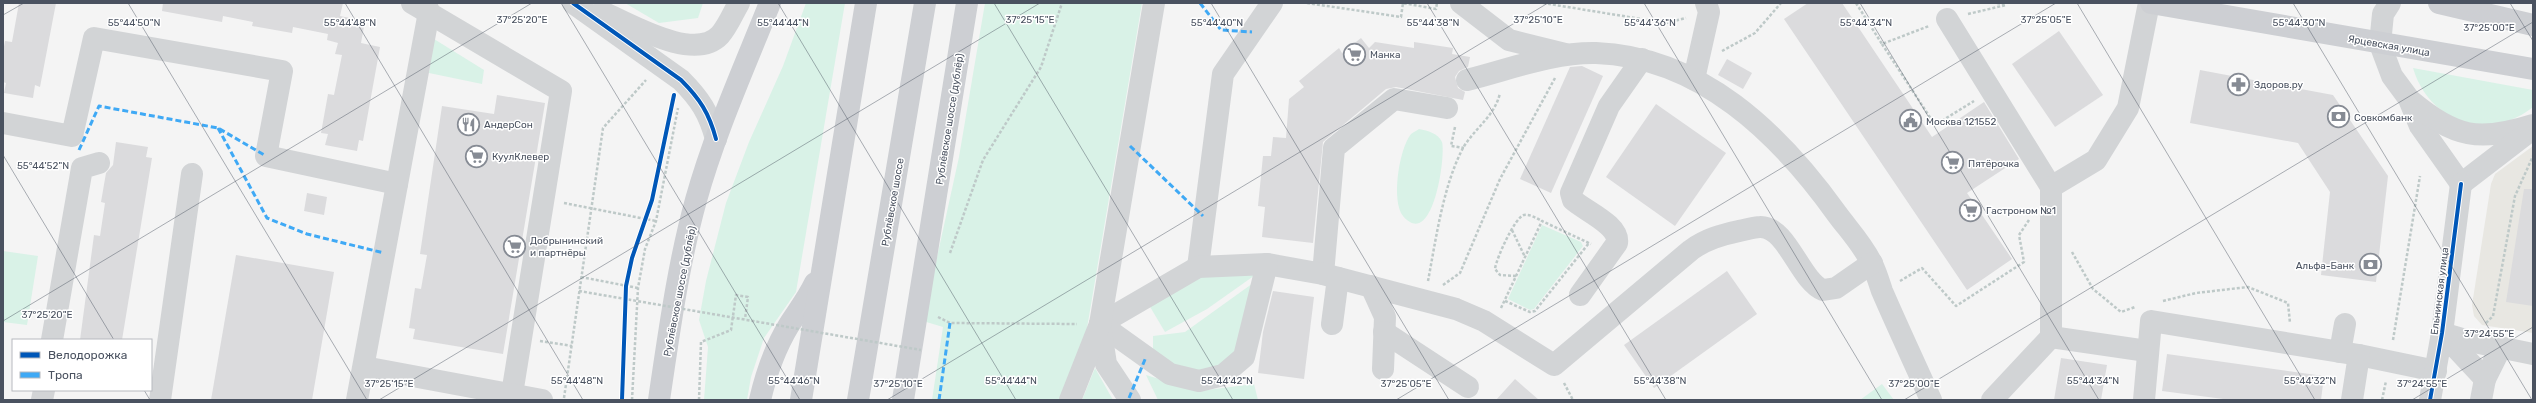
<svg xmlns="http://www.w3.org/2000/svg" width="2536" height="403" viewBox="0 0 2536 403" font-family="Rubik,sans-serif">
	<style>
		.commercial { fill: #e8e7e2 }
		.green { fill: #d9f2e7 }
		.building { fill: #dbdbdd }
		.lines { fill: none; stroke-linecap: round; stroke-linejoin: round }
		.path { stroke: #bec9c8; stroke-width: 2.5; stroke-dasharray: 3 2; stroke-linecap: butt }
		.minor { stroke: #d2d4d6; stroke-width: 22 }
		.major { stroke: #cdcfd3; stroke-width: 22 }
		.path-bridge { stroke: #bec9c8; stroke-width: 2.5; stroke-dasharray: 3 2; stroke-linecap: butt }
		.quiet { stroke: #3fa9f5; stroke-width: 3; stroke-dasharray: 6 3; stroke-linecap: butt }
		.cycleway-casing { stroke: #fff; stroke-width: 6 }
		.cycleway { stroke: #0057b8; stroke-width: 4 }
		.ticks { fill: none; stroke: #4a5260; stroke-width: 1; stroke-opacity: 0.45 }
		.labels { text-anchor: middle; stroke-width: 3; stroke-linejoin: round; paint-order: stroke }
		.street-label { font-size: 10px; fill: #4a5260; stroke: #fff }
		.poi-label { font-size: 10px; fill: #4a5260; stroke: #fff; text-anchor: start }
		.ticks-label { font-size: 10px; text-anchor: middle; fill: #4a5260; stroke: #fff; stroke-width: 3; stroke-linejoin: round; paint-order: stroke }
	</style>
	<rect width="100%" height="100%" fill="#f4f4f4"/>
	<polygon class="commercial" points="2533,146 2533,333 2482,325 2474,316 2472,305 2491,184 2495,174"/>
	<g class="green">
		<polygon points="625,3 703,3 698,18 659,23"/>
		<polygon points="806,3 845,3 796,292 764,338 751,377 747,400 704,400 708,347 699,320 706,281 726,203 749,142 783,66"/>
		<polygon points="985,3 1142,3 1086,334 1059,400 932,400 943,327 923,321 959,157"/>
		<polygon points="434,39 484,70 482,84 429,73"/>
		<path d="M2413,68L2533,90V107C2488,143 2429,122 2413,68Z"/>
		<path d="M1419,129C1428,131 1438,133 1442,142C1446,156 1433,251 1403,216C1391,201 1399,149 1411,134C1413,132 1417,131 1419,129Z"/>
		<polygon points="1542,225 1581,242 1583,246 1534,309 1530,310 1508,299"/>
		<polygon points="3,251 38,256 27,325 3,322"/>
		<polygon points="1198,270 1258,273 1207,309 1165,332 1146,300"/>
		<polygon points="1256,281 1237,358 1220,366 1189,373 1153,355 1153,336 1185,332"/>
		<polygon points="1095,368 1113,400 1082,400"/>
		<polygon points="1146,375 1199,391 1254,384 1258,400 1158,400"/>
		<polygon points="1882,384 1894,400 1860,400"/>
	</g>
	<g class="building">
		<polygon points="19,3 56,3 40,87 35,85 33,98 4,93 6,83 3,82 3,52 5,41 12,42"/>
		<polygon points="163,3 343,3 340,16 365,21 361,43 380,47 363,141 359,140 357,151 325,145 328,134 321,133 328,94 334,95 342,55 335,54 338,43 327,40 328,34 293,27 292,33 252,26 253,22 223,16 222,22 162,11"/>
		<polygon points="1808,3 1842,3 1932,137 1984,102 2019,159 1967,193 2012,259 1967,290 1784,19"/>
		<polygon points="2059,31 2103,95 2055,127 2012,64"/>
		<polygon points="1361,38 1369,48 1375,42 1414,48 1414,42 1453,48 1452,54 1470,57 1468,67 1459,71 1455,77 1458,88 1465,92 1463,100 1396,87 1386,89 1323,142 1313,243 1262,237 1265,207 1258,206 1263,156 1271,156 1273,137 1286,138 1289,99 1304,87 1299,81 1339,48 1342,53"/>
		<polygon points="1727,59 1752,73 1743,89 1718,75"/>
		<polygon points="1582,66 1603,76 1551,193 1520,179 1570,67"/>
		<polygon points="2200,70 2333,95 2388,176 2376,282 2321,275 2330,192 2298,143 2190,123"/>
		<polygon points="497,95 545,103 503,354 413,339 415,329 409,328 415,288 421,289 427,255 420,254 442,106 494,114"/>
		<polygon points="1656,104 1726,153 1675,226 1606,177"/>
		<polygon points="116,142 148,147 146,157 152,158 122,340 80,340 94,235 100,236 105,203 101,202 106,173 113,165"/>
		<polygon points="2524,189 2533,189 2533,306 2506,302"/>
		<polygon points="307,193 327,197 324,215 304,211"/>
		<polygon points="236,255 334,272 312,400 211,400"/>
		<polygon points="1727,271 1757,314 1654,388 1624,345"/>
		<polygon points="1273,291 1314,297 1304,379 1258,373 1263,332"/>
		<polygon points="2167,354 2324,376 2321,400 2231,400 2162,391"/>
		<polygon points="2061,358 2107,365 2101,400 2054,400"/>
		<polygon points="1515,379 1539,400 1496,400"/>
	</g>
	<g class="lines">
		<g class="path">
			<polyline points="1307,3 1401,17 1403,3 1436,9 1437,3"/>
			<polyline points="1543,3 1666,23 1686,18"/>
			<polyline points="1856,3 1882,44 1929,26"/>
			<polyline points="1997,3 2004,4"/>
			<polyline points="1968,14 2006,5"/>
			<polyline points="1882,44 1935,125 1974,101"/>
			<polyline points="1722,51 1755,33 1781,3"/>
			<polyline points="1455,127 1451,146 1464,148"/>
			<polyline points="564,203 656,221"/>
			<polyline points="1512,230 1525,257"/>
			<polyline points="2072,252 2093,289 2121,312 2135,307"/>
			<polyline points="950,253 983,160 1041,67 1062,3"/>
			<path d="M1516,276L1500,275L1495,269C1496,259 1515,217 1524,215C1530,214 1536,218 1542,221"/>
			<polyline points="581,277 638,288"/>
			<path d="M1428,281C1436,239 1443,186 1463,148C1474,129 1495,116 1500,93"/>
			<polyline points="1900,281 1922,268 1956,306 2024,262 2019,235 2029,220"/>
			<polyline points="1443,285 1460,273 1500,179 1555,78"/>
			<polyline points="1505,301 1530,312 1535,311 1589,243"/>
			<polyline points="2163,301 2196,293 2248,287 2288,303 2290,323"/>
			<polyline points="1501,308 1542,221 1591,244"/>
			<polyline points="938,317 950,323 1077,324"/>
			<polyline points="2486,323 2493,316 2515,196 2533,156"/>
			<polyline points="2393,340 2420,176"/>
			<polyline points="540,341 572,346"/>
			<polyline points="1564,383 1573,400"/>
			<polyline points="564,398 603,128 646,80"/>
			<polyline points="632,400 638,288 645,249 656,221 678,108"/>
			<polyline points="699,400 701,342 731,330 736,295 748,297 745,319"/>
			<polyline points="2382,400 2386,381"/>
		</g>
		<g class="minor">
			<polyline points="412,3 561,91 512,394"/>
			<path d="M573,3L681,80C700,99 709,113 716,139"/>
			<polyline points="1461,3 1509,40 1565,54"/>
			<polyline points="2390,3 2383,14 2380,44 2392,76 2409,99 2420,126 2461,184"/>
			<path d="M602,12C629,23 694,63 720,35C728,26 733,13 739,3"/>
			<polyline points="1947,19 2051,187 2096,160 2128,108 2149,3"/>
			<polyline points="1694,79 1709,12 1706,3"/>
			<path d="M1467,80C1508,70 1553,52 1596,53C1701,57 1779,133 1837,214C1848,229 1864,246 1872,264C1876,272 1879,282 1882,291C1898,328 1915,364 1931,400"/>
			<path d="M2411,101C2455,138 2479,142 2533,125"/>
			<polyline points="3,123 72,136 94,38 282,71 266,156 397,184"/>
			<polyline points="2461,184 2530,131"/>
			<polyline points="1198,267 1223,74 1272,3"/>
			<polyline points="1323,274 1334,148 1394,99 1447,108"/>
			<polyline points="1371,286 1385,317 1383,369"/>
			<path d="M1580,295L1617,243C1620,225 1585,211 1573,200L1571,193L1609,106L1642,59"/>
			<path d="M1100,324L1198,267L1267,264L1323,274L1456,309L1484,321L1554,365L1691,250C1706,239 1721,235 1739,231C1746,230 1753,227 1760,227C1787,226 1800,281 1823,290L1836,288L1872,263"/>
			<polyline points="1100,324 1170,374 1199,381 1223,375 1244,357 1267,264"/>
			<polyline points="1332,324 1338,278"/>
			<polyline points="1100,325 1106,364 1130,400"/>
			<polyline points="1384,332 1468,387"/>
			<polyline points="2442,333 2469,341 2533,354"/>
			<polyline points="2443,334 2485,379"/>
			<polyline points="2051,337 2147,351"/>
			<polyline points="52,340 82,168 99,163"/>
			<polyline points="2340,352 2345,324"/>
			<polyline points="364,367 542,400"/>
			<polyline points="42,400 44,390"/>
			<polyline points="160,400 192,174"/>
			<polyline points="357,400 429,12 426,3"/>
			<polyline points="1070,400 1100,324 1154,3"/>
			<polyline points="1992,400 2051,337 2051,187"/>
			<polyline points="2144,400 2151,321 2359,355 2436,371"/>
			<polyline points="2352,400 2359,355"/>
			<polyline points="2430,400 2442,333 2461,184"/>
			<polyline points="2481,400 2485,379 2501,347"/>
		</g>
		<g class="major">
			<polyline points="2151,3 2533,69"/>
			<polyline points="2439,3 2533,25"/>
			<path d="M659,400C669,333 678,265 696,200C715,132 744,68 770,3"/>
			<path d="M760,400C766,374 775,348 789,325C798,311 808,298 815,283"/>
			<polyline points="801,400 866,3"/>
			<polyline points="858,400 925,3"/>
			<polyline points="903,400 967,3"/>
		</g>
		<polyline class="path-bridge" points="579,291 921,350"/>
		<g class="quiet">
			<polyline points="1200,3 1221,30 1252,32"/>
			<polyline points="218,128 267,218 307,234 384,253"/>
			<polyline points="1130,146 1203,216"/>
			<polyline points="79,150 99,106 218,128 266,156"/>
			<polyline points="1129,398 1146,357"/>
			<polyline points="939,400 950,323"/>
		</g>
		<defs>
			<g id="cycleway">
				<path d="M573,3L681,80C700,99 709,113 716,139"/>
				<polyline points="622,400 626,286 632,258 652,200 674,95"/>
				<polyline points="2430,400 2442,333 2461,184"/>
			</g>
		</defs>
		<use href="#cycleway" class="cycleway-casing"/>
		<use href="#cycleway" class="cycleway"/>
	</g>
	<path class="ticks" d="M128,3L367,400M345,3L583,400M561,3L800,400M778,3L1016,400M994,3L1233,400M1211,3L1449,400M1427,3L1666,400M1644,3L1882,400M1860,3L2099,400M2077,3L2315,400M2293,3L2532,400M2510,3L2533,41M3,15L24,3M3,155L114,340M3,321L532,3M144,390L150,400M379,400L1040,3M887,400L1548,3M1396,400L2056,3M1904,400L2533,22M2412,400L2533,327"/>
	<defs>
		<symbol id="supermarket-ring" viewBox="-11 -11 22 22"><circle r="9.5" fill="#fff" stroke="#868b94" stroke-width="1.5"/><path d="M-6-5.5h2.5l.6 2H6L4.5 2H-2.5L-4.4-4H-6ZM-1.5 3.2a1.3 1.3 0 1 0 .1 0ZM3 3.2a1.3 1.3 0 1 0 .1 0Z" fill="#868b94"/></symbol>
		<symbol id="pharmacy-ring" viewBox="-11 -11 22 22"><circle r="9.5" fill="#fff" stroke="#868b94" stroke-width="1.5"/><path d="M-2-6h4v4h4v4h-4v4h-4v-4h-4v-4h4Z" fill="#868b94"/></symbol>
		<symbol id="bank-ring" viewBox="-11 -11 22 22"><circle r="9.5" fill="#fff" stroke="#868b94" stroke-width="1.5"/><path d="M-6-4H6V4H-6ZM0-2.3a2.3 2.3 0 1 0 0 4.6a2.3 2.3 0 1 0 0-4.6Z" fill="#868b94"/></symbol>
		<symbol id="civic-ring" viewBox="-11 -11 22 22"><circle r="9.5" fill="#fff" stroke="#868b94" stroke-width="1.5"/><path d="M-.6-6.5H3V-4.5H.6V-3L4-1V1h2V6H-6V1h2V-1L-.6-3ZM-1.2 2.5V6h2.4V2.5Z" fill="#868b94"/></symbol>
		<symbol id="restaurant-ring" viewBox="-11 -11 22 22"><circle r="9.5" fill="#fff" stroke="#868b94" stroke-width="1.5"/><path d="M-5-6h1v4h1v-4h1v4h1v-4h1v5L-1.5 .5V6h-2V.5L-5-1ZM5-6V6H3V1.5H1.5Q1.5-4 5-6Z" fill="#868b94"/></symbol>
	</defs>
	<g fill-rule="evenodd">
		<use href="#supermarket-ring" x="1342" y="42" width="25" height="25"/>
		<use href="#pharmacy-ring" x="2226" y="72" width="25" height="25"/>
		<use href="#bank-ring" x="2326" y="104" width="25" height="25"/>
		<use href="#civic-ring" x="1898" y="108" width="25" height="25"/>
		<use href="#restaurant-ring" x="456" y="112" width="25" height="25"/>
		<use href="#supermarket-ring" x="464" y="144" width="25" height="25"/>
		<use href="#supermarket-ring" x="1940" y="150" width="25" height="25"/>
		<use href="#supermarket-ring" x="1958" y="198" width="25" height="25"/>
		<use href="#supermarket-ring" x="502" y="234" width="25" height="25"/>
		<use href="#bank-ring" x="2358" y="252" width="25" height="25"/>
	</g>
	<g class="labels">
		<g class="street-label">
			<text transform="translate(2389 45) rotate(10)" y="4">Ярцевская улица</text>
			<text transform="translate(949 119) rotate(-81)" y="4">Рублёвское шоссе (дублёр)</text>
			<text transform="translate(892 202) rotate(-80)" y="4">Рублёвское шоссе</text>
			<text transform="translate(679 291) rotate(-79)" y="4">Рублёвское шоссе (дублёр)</text>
			<text transform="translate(2439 291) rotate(-83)" y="4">Ельнинская улица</text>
		</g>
		<g class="poi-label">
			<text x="1370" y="58">Манка</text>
			<text x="2254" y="88">Здоров.ру</text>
			<text x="2354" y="121">Совкомбанк</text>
			<text x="1926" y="125">Москва 121552</text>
			<text x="484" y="128">АндерСон</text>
			<text x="492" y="160">КуулКлевер</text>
			<text x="1968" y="167">Пятёрочка</text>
			<text x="1986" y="214">Гастроном №1</text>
			<text x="530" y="244">Добрынинский<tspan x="530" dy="12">и партнёры</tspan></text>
			<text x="2354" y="269" text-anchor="end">Альфа-Банк</text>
		</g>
	</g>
	<g class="ticks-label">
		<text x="522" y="23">37°25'20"E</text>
		<text x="1030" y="23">37°25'15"E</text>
		<text x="1538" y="23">37°25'10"E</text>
		<text x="2046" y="23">37°25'05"E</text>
		<text x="134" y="26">55°44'50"N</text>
		<text x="350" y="26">55°44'48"N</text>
		<text x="783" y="26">55°44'44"N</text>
		<text x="1217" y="26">55°44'40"N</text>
		<text x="1650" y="26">55°44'36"N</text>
		<text x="2299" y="26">55°44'30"N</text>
		<text x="1433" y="26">55°44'38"N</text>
		<text x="1866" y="26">55°44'34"N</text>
		<text x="2489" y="31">37°25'00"E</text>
		<text x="43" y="169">55°44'52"N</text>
		<text x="47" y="318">37°25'20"E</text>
		<text x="2489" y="337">37°24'55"E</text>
		<text x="577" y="384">55°44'48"N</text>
		<text x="794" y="384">55°44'46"N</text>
		<text x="1011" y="384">55°44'44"N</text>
		<text x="1227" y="384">55°44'42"N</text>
		<text x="1660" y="384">55°44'38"N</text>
		<text x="2093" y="384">55°44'34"N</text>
		<text x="2310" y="384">55°44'32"N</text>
		<text x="389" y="387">37°25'15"E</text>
		<text x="898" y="387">37°25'10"E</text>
		<text x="1406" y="387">37°25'05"E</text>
		<text x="1914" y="387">37°25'00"E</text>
		<text x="2422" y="387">37°24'55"E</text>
	</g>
	<rect width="2536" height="403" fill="none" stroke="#4a5260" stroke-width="8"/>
	<rect x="12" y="339" width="140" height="52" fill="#ffffff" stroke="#b7babf"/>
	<rect x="20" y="352" width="20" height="6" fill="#0057b8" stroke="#b7babf"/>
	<text x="48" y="359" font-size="12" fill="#4a5260">Велодорожка</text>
	<rect x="20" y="372" width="20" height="6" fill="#3fa9f5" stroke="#b7babf"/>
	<text x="48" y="379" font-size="12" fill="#4a5260">Тропа</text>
</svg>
